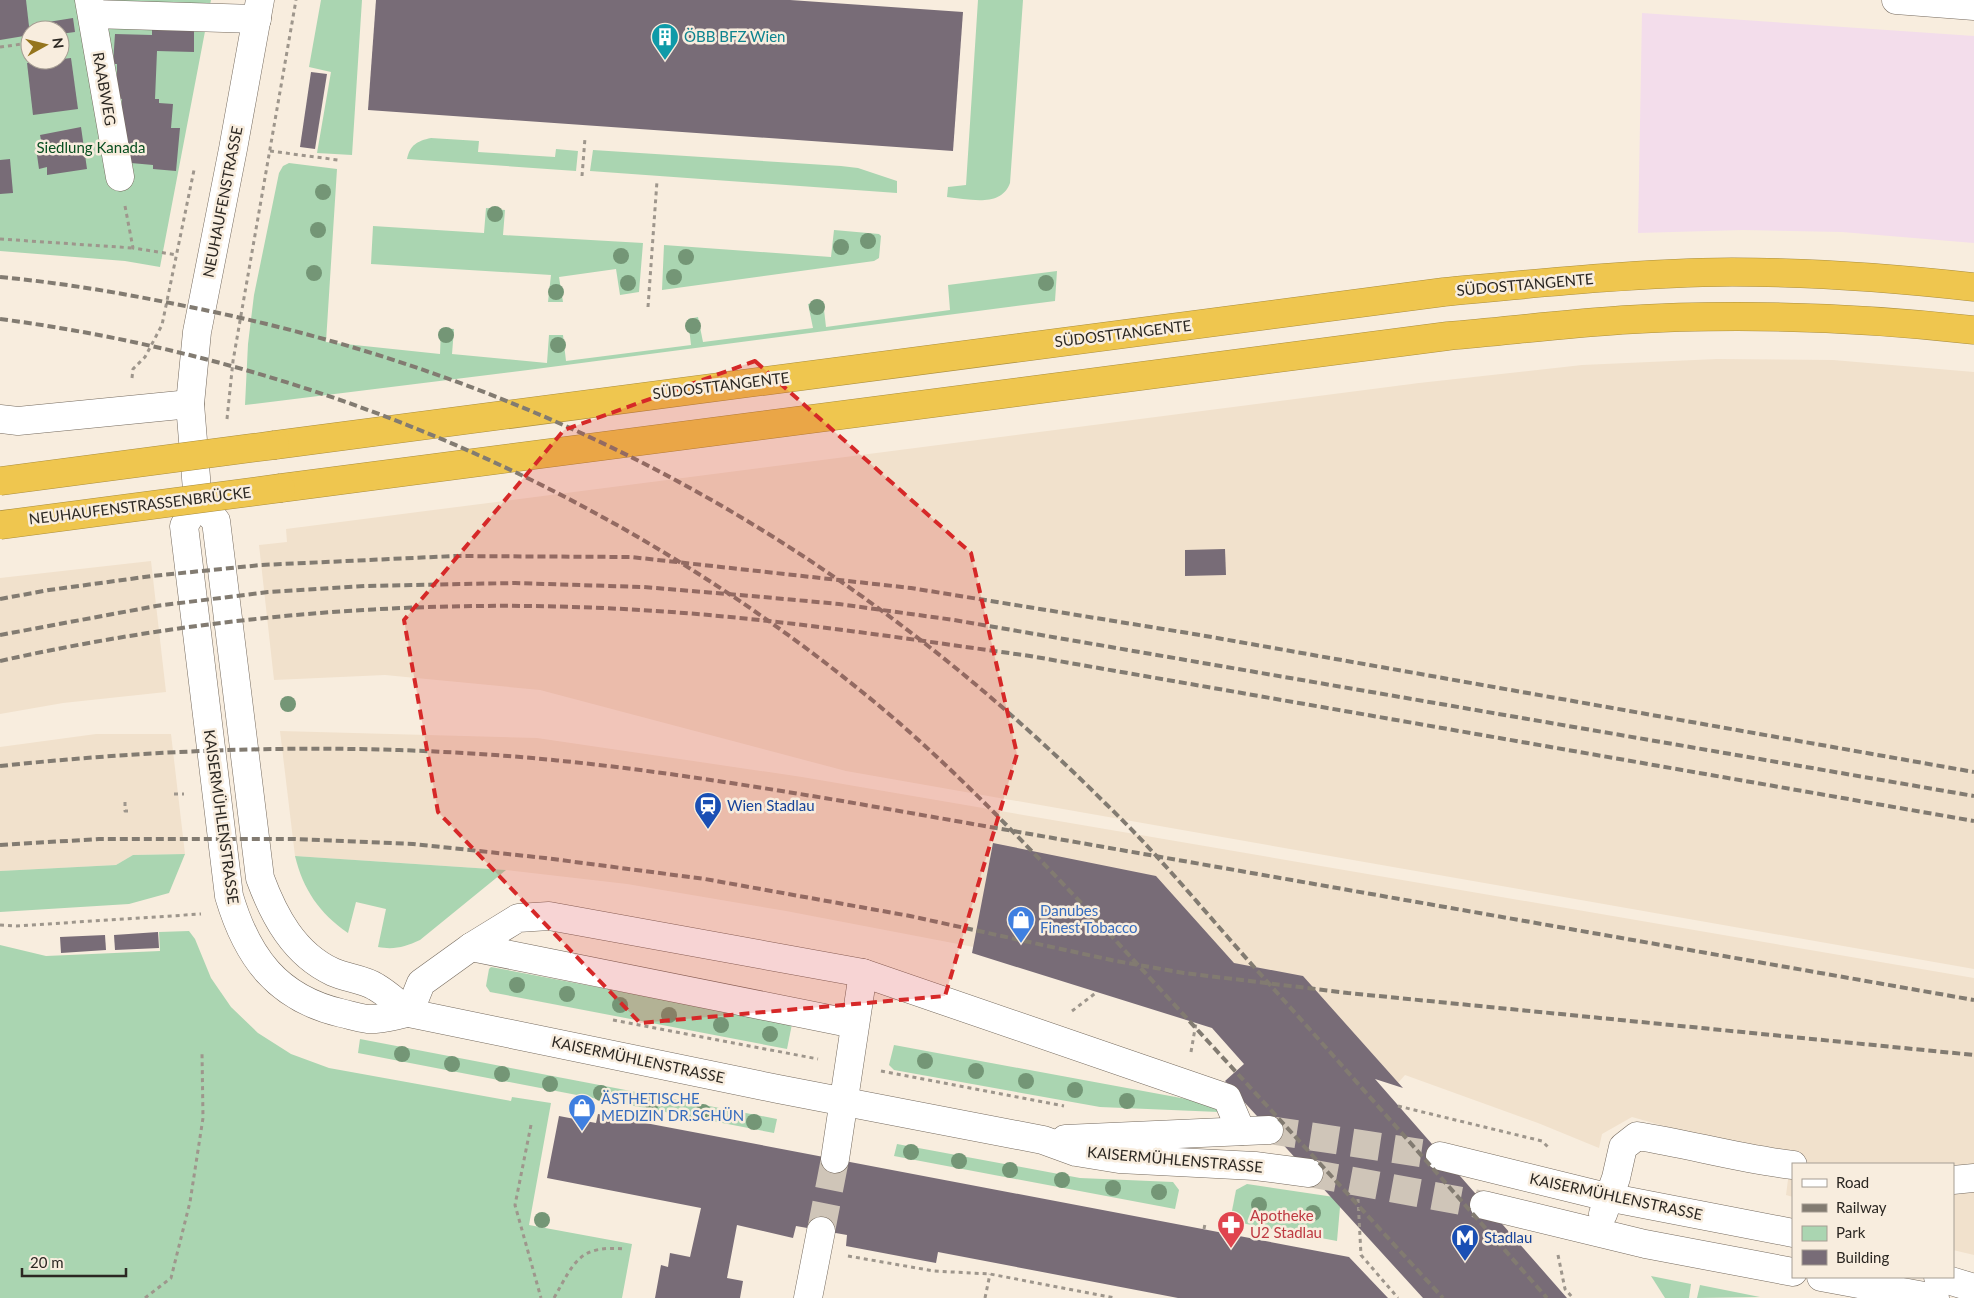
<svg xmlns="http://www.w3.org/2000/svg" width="1974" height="1298" viewBox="0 0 1974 1298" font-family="Lato,sans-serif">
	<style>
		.built { fill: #f1e1cc }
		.industrial { fill: #f3ddeb }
		.green { fill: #aad5b1; fill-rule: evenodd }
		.building { fill: #786c77 }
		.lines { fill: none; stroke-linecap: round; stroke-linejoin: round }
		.minor-tunnel { stroke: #cfc5b8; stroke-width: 28; stroke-dasharray: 28 14; stroke-linecap: butt }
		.minor-casing { stroke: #756a5e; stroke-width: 29 }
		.highway-casing { stroke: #aa8e3f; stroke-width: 29 }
		.path { stroke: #9e968c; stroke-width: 3; stroke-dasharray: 4 4; stroke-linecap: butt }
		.minor { stroke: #fff; stroke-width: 28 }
		.highway { stroke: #efc64f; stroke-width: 28 }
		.rail { stroke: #827b71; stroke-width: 4; stroke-dasharray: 8 4; stroke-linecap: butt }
		.highway-bridge-casing { stroke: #aa8e3f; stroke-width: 29; stroke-linecap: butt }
		.highway-bridge { stroke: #efc64f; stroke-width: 28 }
		.tree { fill: #749676 }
		.marked { fill: #d62828; fill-opacity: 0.2; stroke: #d62828; stroke-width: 4; stroke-dasharray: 10 6; stroke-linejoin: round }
		.labels { text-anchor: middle; stroke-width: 5; stroke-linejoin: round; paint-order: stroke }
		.culture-label { font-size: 15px; fill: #0d838f; stroke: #f8edde; text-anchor: start }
		.street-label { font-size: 15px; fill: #2b2722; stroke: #f8edde }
		.park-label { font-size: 15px; fill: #084e20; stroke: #f8edde }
		.transit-label { font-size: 15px; fill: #164399; stroke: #f8edde; text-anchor: start }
		.shop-label { font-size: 15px; fill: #366cbe; stroke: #f8edde; text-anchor: start }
		.health-label { font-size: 15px; fill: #be3a42; stroke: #f8edde; text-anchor: start }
	</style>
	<rect width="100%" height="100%" fill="#f8edde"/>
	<g class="built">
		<polygon points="1717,359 1833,360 1974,372 1974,969 846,771 540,690 385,675 274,680 259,545 287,542 286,529 1419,383 1582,365"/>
		<polygon points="151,561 166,692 63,703 0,714 0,578"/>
		<polygon points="280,731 537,738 802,777 1974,978 1974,1255 1953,1250 1953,1164 1793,1164 1793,1197 1786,1195 1791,1157 1742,1148 1632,1117 1602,1134 1599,1148 1538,1123 1405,1075 1398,1083 1331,1008 1260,1002 786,911 627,884 506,870 295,856"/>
		<polygon points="96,734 171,734 185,854 133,855 116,865 0,871 0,747"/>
	</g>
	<polygon class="industrial" points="1642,13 1974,36 1974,243 1842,232 1743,230 1638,233"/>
	<g class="green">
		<path d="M0,0H211L160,267L125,261L0,251ZM30,30H60V60H30Z"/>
		<polygon points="321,0 362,0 352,155 317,153 331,72 309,67"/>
		<path d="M978,0H1023L1010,183C1001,208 969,199 947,197L948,187L966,185Z"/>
		<path d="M431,138L479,141L478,152L555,157L556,149L578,151L576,171L407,159C410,145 417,141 431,138Z"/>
		<polygon points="593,150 841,166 858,168 897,181 897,193 590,171"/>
		<polygon points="289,163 337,169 326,342 440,354 441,328 454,329 452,354 547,363 549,335 563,335 566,361 691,345 688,319 698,317 703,342 813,328 808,304 823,301 826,327 950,310 948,285 1057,271 1055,301 528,370 245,405 248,344 254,295 279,173 283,166"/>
		<polygon points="486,208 505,210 503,235 643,243 639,292 620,295 616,269 559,277 563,302 548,302 551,275 371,264 373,226 484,233"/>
		<polygon points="834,230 879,234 881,236 879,258 874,261 662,290 664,245 831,257"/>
		<polygon points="185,854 169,893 129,904 0,912 0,871 116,865 133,855"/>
		<path d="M295,856L506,870L420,940C405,947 394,950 378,947L386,909L356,902L348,933C319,913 303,889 295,856Z"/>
		<polygon points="189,931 195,939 211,978 231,1007 258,1033 291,1054 329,1068 511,1101 512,1097 551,1103 529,1225 632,1244 622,1298 0,1298 0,945 46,956 160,951 159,932"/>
		<polygon points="491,967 792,1024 787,1049 490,992 486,986 489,969"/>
		<polygon points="360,1039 777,1119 774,1133 358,1053"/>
		<polygon points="894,1045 1208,1103 1216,1106 1219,1112 1100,1107 894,1070 889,1065"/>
		<polygon points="897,1144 1080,1178 1173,1182 1179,1190 1175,1209 894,1156"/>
		<polygon points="1247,1184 1334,1197 1340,1207 1337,1241 1230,1221 1236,1190"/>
		<polygon points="1651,1276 1691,1284 1689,1298 1665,1298"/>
		<polygon points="1700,1285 1760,1297 1697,1298"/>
	</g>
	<g class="building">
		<polygon points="0,0 26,0 30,35 0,40"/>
		<polygon points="376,0 790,0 963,12 953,151 368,110"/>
		<polygon points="73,18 75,32 60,34 60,30 49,30 48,22"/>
		<polygon points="152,28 194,29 194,52 157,51 155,99 159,99 159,103 173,104 171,128 180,128 176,171 153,169 153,165 131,163 122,131 122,99 117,98 117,64 113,64 115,34 152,35"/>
		<polygon points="71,58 78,109 33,115 27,63"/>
		<polygon points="311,72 327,74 315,149 300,147"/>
		<polygon points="81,127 87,169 47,175 47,167 39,169 37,155 44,155 40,135"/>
		<polygon points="10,159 13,193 0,194 0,160"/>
		<polygon points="1225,549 1226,575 1185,576 1185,550"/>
		<polygon points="993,843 1156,876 1234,963 1303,976 1403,1088 1375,1079 1567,1298 1423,1298 1225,1081 1244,1064 1212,1028 972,953"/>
		<polygon points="158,932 159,948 115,950 114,935"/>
		<polygon points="105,935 106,950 61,953 60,937"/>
		<polygon points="598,1114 1349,1257 1388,1298 1178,1298 938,1252 936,1263 846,1246 847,1235 796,1226 793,1238 737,1225 727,1278 743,1281 740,1298 655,1298 661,1265 668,1267 670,1253 690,1257 701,1208 547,1178 559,1116 596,1123"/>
	</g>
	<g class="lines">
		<g class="minor-tunnel">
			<polyline points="1269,1130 1440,1156"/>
			<polyline points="1309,1173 1484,1205"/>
			<polyline points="821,1231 835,1159"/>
		</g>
		<defs>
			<g id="minor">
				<polyline points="89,0 120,177"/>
				<path d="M260,0L233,149L197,332L190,404L198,502L184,526L229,896C247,957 277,998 341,1013C350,1015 359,1018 368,1019C381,1020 396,1015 409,1013L778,1089L1043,1140L1076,1152L1119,1159L1255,1166L1309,1173"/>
				<polyline points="1896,0 1974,6"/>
				<polyline points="92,14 257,19"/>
				<polyline points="0,419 18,421 190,404"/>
				<path d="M198,502L216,521L260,878C274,916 294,954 333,972C346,978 364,979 376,987C388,994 399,1004 409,1013"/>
				<polyline points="471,947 854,1024"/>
				<polyline points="409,1013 421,983 471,947 518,918 549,916 863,973 1227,1098 1241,1131"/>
				<polyline points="1065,1139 1269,1130"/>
				<polyline points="1440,1156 1607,1197 1793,1233"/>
				<polyline points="835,1159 863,973"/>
				<polyline points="1953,1180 1974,1178"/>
				<polyline points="1484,1205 1645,1244 1793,1272"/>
				<path d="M1603,1214L1616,1178L1623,1147L1637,1136C1689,1144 1740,1159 1793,1165"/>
				<polyline points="1821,1277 1935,1298"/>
				<polyline points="1938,1277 1974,1288"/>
				<polyline points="808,1298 821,1231"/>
			</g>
			<g id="highway">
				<path d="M275,445L1444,292C1540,283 1636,273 1732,272C1813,272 1894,278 1974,287"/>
				<path d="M281,488L1448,336C1506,331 1564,324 1622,320C1739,313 1857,317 1974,330"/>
			</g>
		</defs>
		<use href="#minor" class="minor-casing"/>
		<use href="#highway" class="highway-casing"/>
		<g class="path">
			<polyline points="0,47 30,43"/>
			<polyline points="270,151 338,160"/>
			<polyline points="582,176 585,138"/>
			<polyline points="125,206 133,248 177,255"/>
			<polyline points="0,239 133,248"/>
			<polyline points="648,307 657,181"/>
			<polyline points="132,378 133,369 145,357 162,325 194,170"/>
			<polyline points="227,419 233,361 296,0"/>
			<polyline points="174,794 184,794"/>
			<polyline points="125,802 125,811 131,811"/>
			<polyline points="0,925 16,926 201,914"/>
			<polyline points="1072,1011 1097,992"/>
			<polyline points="613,1020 818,1059"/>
			<polyline points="1191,1052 1196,1023"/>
			<polyline points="881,1071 1064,1106"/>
			<polyline points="1398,1106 1542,1141 1550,1149"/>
			<polyline points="531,1125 515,1205 541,1298"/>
			<polyline points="1358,1199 1361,1255 1398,1298"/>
			<polyline points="1204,1229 1205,1224"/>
			<polyline points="1558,1255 1565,1289 1573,1298"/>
			<polyline points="848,1256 934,1271 990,1274 1115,1298"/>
			<polyline points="145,1298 171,1278 190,1202 203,1118 202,1052"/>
			<path d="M554,1298C575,1261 579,1245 625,1249"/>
			<polyline points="985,1298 990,1274"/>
		</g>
		<use href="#minor" class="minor"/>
		<use href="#highway" class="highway"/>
		<g class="rail">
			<path d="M0,277C64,283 127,294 190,307C549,379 846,545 1105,803C1158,854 1205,912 1254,967C1352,1076 1449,1187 1547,1298"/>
			<path d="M0,319C317,361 613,490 861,691C942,756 1013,831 1084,906L1443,1298"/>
			<polyline points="0,599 49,590 152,576 261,565 455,556 631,557 911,588 1200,635 1974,772"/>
			<polyline points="0,635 156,606 268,592 365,586 515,583 643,587 763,597 839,604 954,620 1974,796"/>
			<path d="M0,661C223,611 456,595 684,613C800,622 915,640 1030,656L1974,821"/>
			<path d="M0,766C169,748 339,743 508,756C622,765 735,783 848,802L1974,1000"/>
			<polyline points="0,845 99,839 293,839 413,844 545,858 705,879 910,916 1116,961 1184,973 1348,993 1974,1055"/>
		</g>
		<defs>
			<g id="highway-bridge">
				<polyline points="0,481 275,445"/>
				<polyline points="0,525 281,488"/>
			</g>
		</defs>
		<use href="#highway-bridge" class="highway-bridge-casing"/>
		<use href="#highway-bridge" class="highway-bridge"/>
	</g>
	<g class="tree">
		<circle cx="323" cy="192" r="8"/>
		<circle cx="495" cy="214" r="8"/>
		<circle cx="318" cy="230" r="8"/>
		<circle cx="868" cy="241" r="8"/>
		<circle cx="841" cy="247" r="8"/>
		<circle cx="621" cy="256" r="8"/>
		<circle cx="686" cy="257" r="8"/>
		<circle cx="314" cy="273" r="8"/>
		<circle cx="674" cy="277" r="8"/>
		<circle cx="628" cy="283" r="8"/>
		<circle cx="1046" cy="283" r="8"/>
		<circle cx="556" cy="292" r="8"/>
		<circle cx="817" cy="307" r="8"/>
		<circle cx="693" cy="326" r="8"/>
		<circle cx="446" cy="335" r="8"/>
		<circle cx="558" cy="345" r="8"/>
		<circle cx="288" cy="704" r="8"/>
		<circle cx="517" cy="985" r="8"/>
		<circle cx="567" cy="994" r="8"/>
		<circle cx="620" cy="1005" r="8"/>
		<circle cx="669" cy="1015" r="8"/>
		<circle cx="721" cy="1025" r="8"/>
		<circle cx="770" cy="1034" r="8"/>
		<circle cx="402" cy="1054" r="8"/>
		<circle cx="925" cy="1061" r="8"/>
		<circle cx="452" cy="1064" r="8"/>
		<circle cx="976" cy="1071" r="8"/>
		<circle cx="502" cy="1074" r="8"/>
		<circle cx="1026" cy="1081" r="8"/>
		<circle cx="550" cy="1084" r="8"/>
		<circle cx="1075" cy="1090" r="8"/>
		<circle cx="601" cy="1093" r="8"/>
		<circle cx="1127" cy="1101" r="8"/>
		<circle cx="652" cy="1102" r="8"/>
		<circle cx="703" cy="1112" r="8"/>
		<circle cx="754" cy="1122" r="8"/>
		<circle cx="911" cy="1152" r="8"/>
		<circle cx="959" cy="1161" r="8"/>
		<circle cx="1010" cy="1170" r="8"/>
		<circle cx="1062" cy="1180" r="8"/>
		<circle cx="1113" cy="1188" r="8"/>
		<circle cx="1159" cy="1192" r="8"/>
		<circle cx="1259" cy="1205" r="8"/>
		<circle cx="1313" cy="1213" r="8"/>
		<circle cx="542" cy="1220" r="8"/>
	</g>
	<path class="marked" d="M755,361L971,553L1017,754L945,996L640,1023L438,812L404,620L564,430Z"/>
	<defs>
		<symbol id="building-pin" viewBox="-11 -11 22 30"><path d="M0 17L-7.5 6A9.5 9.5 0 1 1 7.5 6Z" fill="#0f9aa8" stroke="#f8edde"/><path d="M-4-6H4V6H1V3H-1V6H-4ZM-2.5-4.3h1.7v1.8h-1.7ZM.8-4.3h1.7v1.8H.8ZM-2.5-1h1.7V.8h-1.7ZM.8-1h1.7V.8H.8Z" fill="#fff"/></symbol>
		<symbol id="station-pin" viewBox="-11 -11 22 30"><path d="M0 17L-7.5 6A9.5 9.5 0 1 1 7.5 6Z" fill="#1a4fb4" stroke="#f8edde"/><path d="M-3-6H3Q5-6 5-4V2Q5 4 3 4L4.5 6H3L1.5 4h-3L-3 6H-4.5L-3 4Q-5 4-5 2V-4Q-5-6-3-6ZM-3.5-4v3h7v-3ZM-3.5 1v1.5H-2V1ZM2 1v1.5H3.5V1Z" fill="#fff"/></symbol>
		<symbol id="shop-pin" viewBox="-11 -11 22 30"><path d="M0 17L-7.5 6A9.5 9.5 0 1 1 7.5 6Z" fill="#3f7fe0" stroke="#f8edde"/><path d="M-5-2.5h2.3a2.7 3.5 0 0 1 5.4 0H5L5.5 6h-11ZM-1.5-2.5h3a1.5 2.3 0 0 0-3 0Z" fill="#fff"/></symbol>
		<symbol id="pharmacy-pin" viewBox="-11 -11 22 30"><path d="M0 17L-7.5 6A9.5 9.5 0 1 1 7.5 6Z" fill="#e0444e" stroke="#f8edde"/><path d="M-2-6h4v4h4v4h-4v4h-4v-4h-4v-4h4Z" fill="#fff"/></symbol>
		<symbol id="metro-pin" viewBox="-11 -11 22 30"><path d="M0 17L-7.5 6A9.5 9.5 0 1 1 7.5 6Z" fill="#1a4fb4" stroke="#f8edde"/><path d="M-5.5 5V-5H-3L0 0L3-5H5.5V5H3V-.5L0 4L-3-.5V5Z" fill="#fff"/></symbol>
	</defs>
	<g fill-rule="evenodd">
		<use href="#building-pin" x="649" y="21" width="32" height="43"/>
		<use href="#station-pin" x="692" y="790" width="32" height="43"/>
		<use href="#shop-pin" x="1005" y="904" width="32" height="43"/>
		<use href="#shop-pin" x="566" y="1092" width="32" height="43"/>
		<use href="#pharmacy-pin" x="1215" y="1209" width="32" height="43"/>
		<use href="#metro-pin" x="1449" y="1222" width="32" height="43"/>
	</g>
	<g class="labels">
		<g class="culture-label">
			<text x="684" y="42">ÖBB BFZ Wien</text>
		</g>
		<g class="street-label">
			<text transform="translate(104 89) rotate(80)" y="5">RAABWEG</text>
			<text transform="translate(223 202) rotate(-79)" y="5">NEUHAUFENSTRASSE</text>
			<text transform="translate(1525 285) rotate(-5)" y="5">SÜDOSTTANGENTE</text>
			<text transform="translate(1123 334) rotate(-7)" y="5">SÜDOSTTANGENTE</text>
			<text transform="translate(721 386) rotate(-7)" y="5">SÜDOSTTANGENTE</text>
			<text transform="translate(140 506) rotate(-7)" y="5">NEUHAUFENSTRASSENBRÜCKE</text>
			<text transform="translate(221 817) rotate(82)" y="5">KAISERMÜHLENSTRASSE</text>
			<text transform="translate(638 1060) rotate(12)" y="5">KAISERMÜHLENSTRASSE</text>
			<text transform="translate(1175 1160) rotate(5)" y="5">KAISERMÜHLENSTRASSE</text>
			<text transform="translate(1616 1197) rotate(12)" y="5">KAISERMÜHLENSTRASSE</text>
		</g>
		<g class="park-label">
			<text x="91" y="153">Siedlung Kanada</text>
		</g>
		<g class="transit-label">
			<text x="727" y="811">Wien Stadlau</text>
			<text x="1484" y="1243">Stadlau</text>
		</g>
		<g class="shop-label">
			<text x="1040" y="916">Danubes<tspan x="1040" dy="17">Finest Tobacco</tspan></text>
			<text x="601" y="1104">ÄSTHETISCHE<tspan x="601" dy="17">MEDIZIN DR.SCHÜN</tspan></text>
		</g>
		<g class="health-label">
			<text x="1250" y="1221">Apotheke<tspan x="1250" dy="17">U2 Stadlau</tspan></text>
		</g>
	</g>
	<rect x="1792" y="1163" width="162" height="115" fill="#f8edde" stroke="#a69e93"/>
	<rect x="1802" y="1179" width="25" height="8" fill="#ffffff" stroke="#a69e93"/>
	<text x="1836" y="1188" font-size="15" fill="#2b2722">Road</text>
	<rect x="1802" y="1204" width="25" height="8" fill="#827b71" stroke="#a69e93"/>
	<text x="1836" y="1213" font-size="15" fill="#2b2722">Railway</text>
	<rect x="1802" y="1226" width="25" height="15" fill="#aad5b1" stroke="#a69e93"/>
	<text x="1836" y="1238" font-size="15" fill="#2b2722">Park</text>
	<rect x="1802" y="1250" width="25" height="15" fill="#786c77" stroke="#a69e93"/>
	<text x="1836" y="1263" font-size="15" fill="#2b2722">Building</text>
	<g transform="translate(45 45) rotate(82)"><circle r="24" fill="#f8edde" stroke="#a69e93"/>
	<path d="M0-4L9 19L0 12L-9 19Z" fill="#95751d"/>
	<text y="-8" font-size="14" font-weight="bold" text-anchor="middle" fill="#2b2722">N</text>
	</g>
	<path d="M22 1268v8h104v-8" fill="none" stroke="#2b2722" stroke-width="2.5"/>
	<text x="30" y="1268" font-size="15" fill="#2b2722" stroke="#f8edde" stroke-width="4" paint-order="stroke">20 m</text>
</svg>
